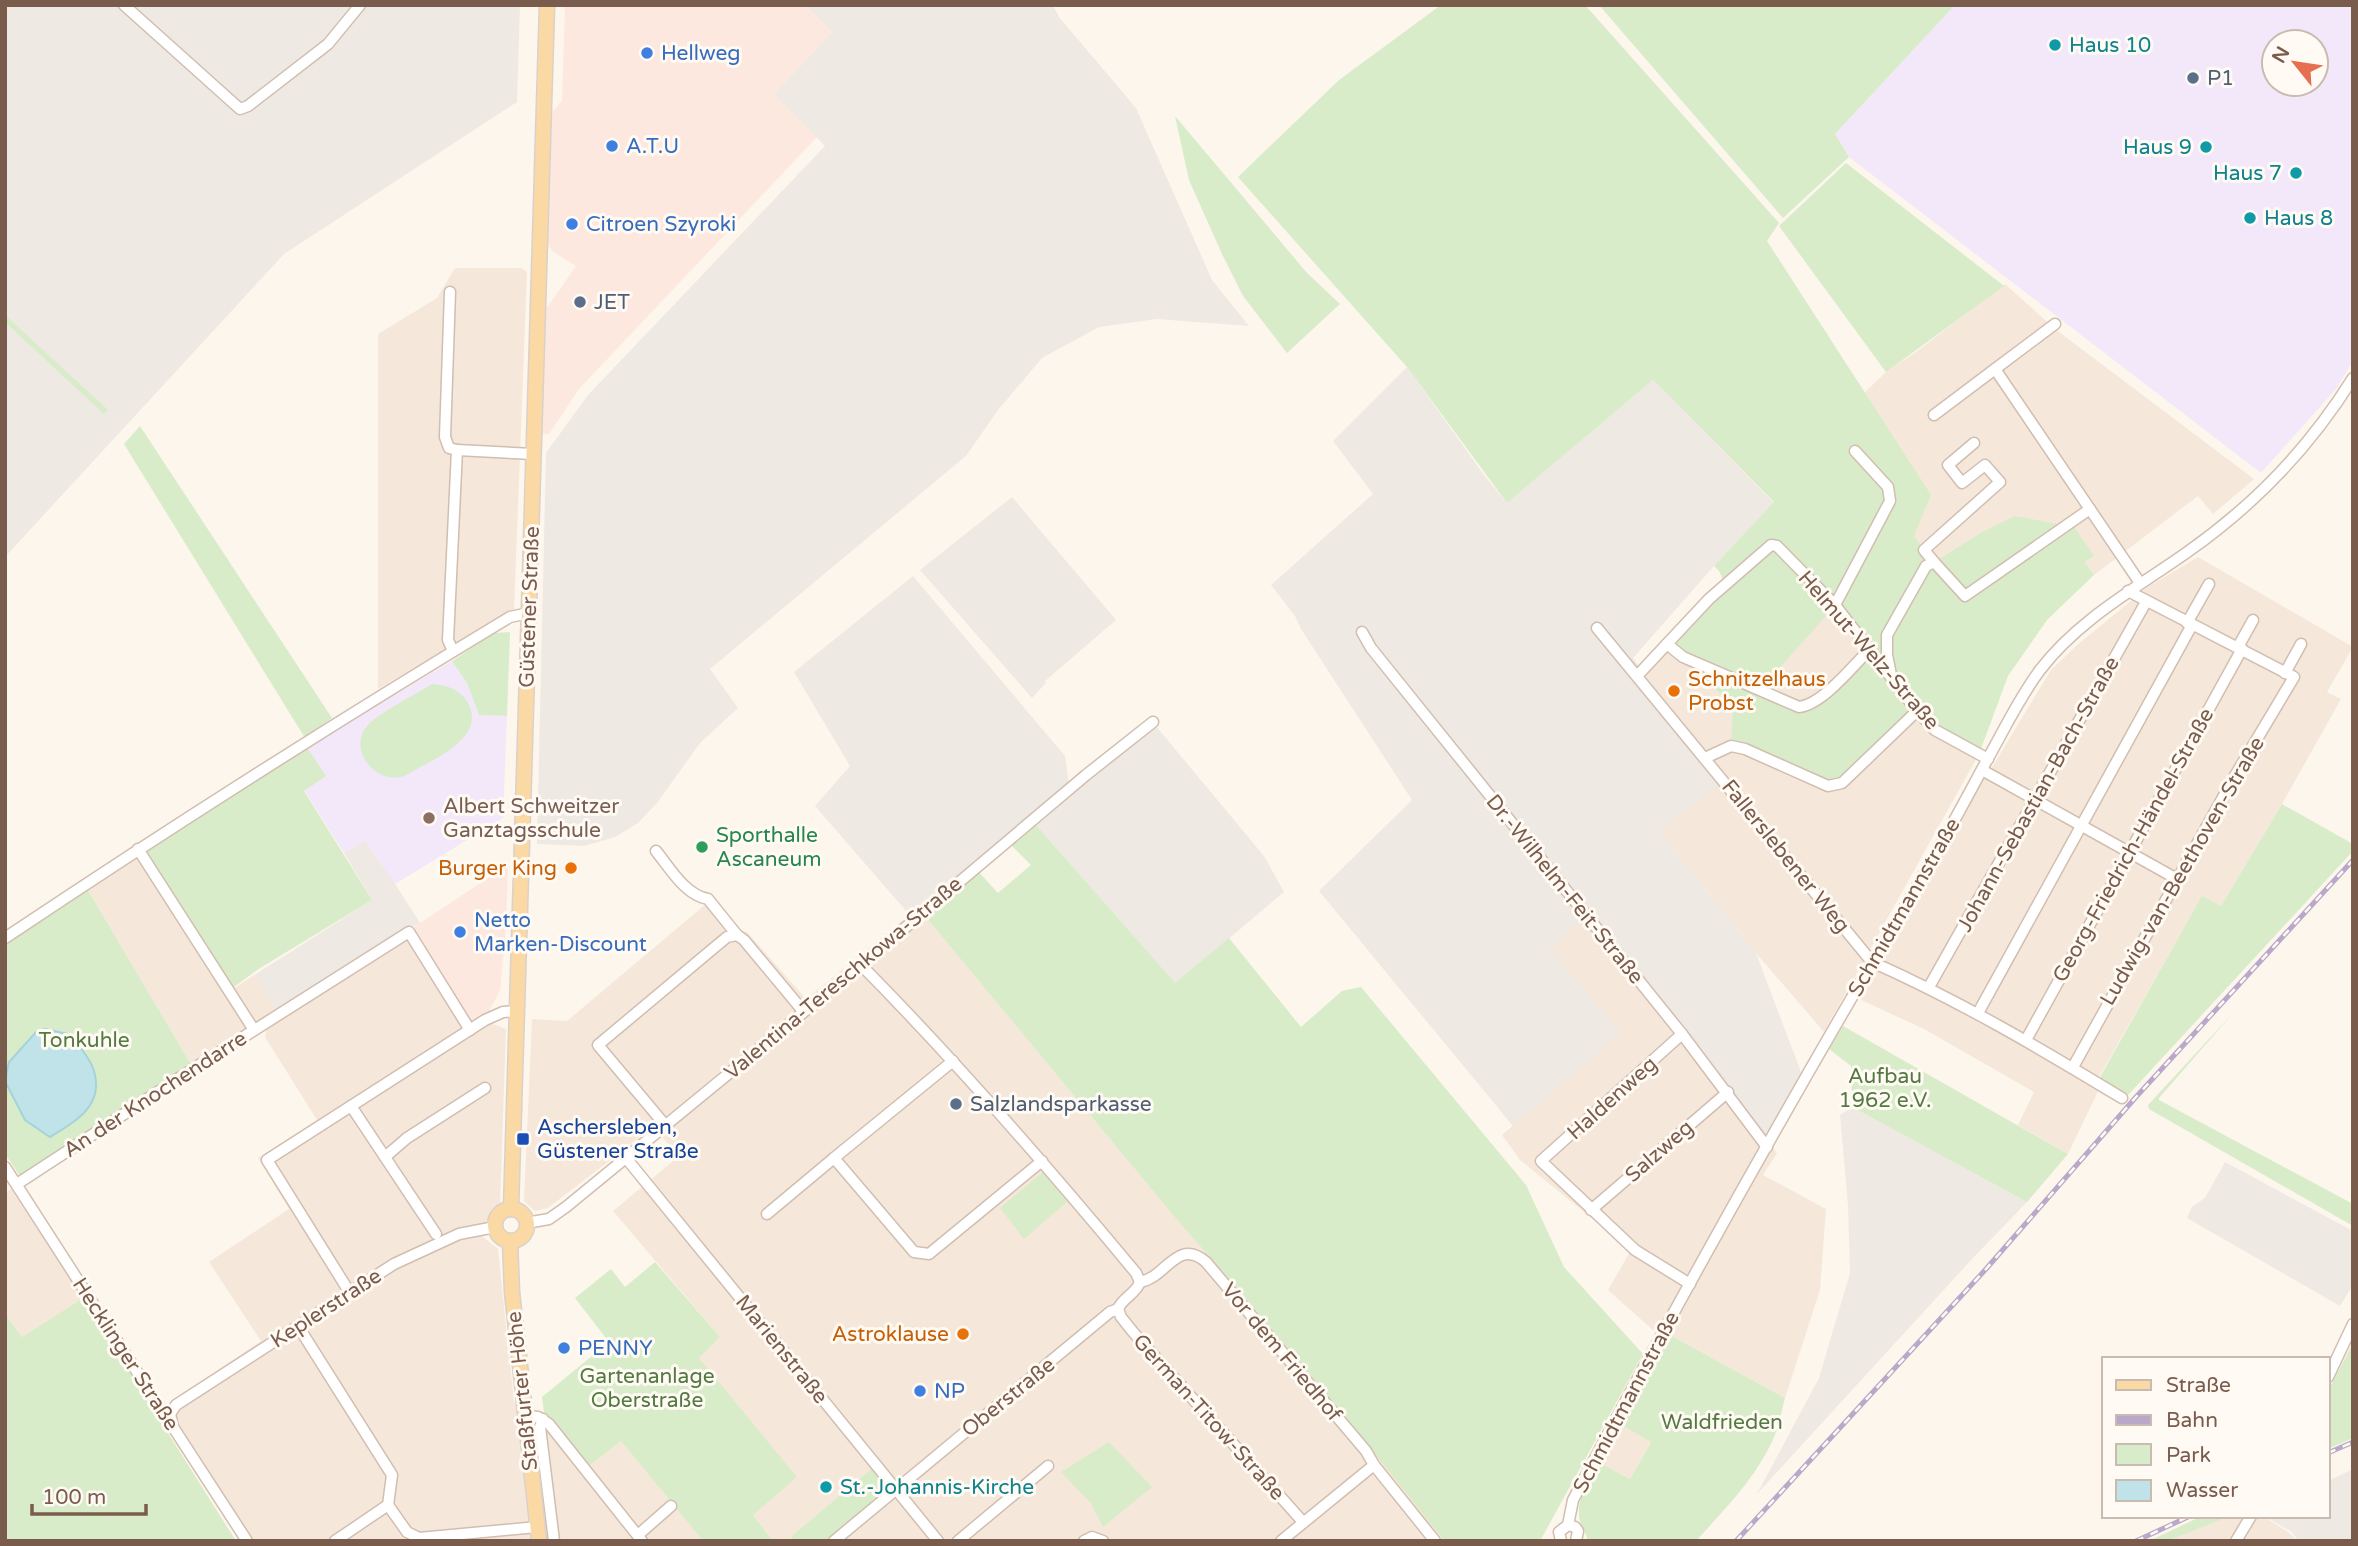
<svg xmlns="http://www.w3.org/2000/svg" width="2358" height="1546" viewBox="0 0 2358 1546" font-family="'Varela Round',sans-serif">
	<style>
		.residential { fill: #f5e8da }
		.commercial { fill: #fde8e0 }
		.industrial { fill: #efe9e4 }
		.education { fill: #f3e8fa; fill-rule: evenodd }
		.green { fill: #d8ecc9; fill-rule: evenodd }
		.water { fill: #bfe3e8; stroke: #a5d3da; stroke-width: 2 }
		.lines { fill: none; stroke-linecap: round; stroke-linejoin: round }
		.minor-casing { stroke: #d1beb0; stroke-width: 13 }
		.major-casing { stroke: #dad1cd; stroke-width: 17 }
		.minor { stroke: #fff; stroke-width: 10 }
		.major { stroke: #fbd9a5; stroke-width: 14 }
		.rail-casing { stroke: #b9a8c9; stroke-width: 5 }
		.rail { stroke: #fffaf3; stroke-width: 2.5; stroke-dasharray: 8; stroke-linecap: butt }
		.culture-dot { fill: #0f9aa8; stroke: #fffaf3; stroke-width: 2.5 }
		.shop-dot { fill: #3f7fe0; stroke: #fffaf3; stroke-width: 2.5 }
		.service-dot { fill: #5c6f8a; stroke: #fffaf3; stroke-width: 2.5 }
		.food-dot { fill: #e8710a; stroke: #fffaf3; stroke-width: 2.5 }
		.education-dot { fill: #8d6e63; stroke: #fffaf3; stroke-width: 2.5 }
		.leisure-dot { fill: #2e9e5b; stroke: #fffaf3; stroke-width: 2.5 }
		.transit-dot { fill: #1a4fb4; stroke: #fffaf3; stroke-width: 2.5 }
		.labels { text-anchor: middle; stroke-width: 6; stroke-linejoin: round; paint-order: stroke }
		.culture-label { font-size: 21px; fill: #0d838f; stroke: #fffaf3; text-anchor: start }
		.shop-label { font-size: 21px; fill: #366cbe; stroke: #fffaf3; text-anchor: start }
		.service-label { font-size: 21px; fill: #4e5e75; stroke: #fffaf3; text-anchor: start }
		.street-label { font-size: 21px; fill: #7a5c4d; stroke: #fffaf3 }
		.food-label { font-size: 21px; fill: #c56008; stroke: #fffaf3; text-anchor: end }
		.education-label { font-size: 21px; fill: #785e54; stroke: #fffaf3; text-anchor: start }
		.leisure-label { font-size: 21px; fill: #27864d; stroke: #fffaf3; text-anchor: start }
		.park-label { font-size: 21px; fill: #537a41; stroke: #fffaf3 }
		.transit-label { font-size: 21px; fill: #164399; stroke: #fffaf3; text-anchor: start }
	</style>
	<rect width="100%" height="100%" fill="#fdf6ec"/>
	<g class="residential">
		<polygon points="455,268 521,268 527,272 514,610 378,689 378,334 437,298"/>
		<polygon points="2005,284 2055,329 2254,479 2213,514 2198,496 2094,575 2085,562 2094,556 2016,516 1982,532 1934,562 1914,536 1864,393 1886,372 1916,352"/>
		<polygon points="2198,557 2353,647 2327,692 2341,699 2282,804 2221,906 2202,897 2096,1082 2101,1085 2068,1154 2018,1125 2034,1092 1924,1029 1859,999 1880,965 1872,962 1982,770 1991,769 2051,670 2077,645 2148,587"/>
		<polygon points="1835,605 1869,650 1807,706 1759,691"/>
		<polygon points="1667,644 1733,706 1917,711 1979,754 1824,1032 1756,953 1659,831 1705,758 1642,671"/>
		<polygon points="141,850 231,990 256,974 278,1014 410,927 471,1022 490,1009 493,1024 506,1029 500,1205 486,1221 483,1237 498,1249 514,1402 544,1413 590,1464 621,1441 703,1541 254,1541 166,1405 261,1341 209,1262 289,1209 258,1158 317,1120 265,1037 268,1022 192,1066 86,887"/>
		<polygon points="706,904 727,929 747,932 806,999 909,915 924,915 1173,1215 1211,1256 1380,1458 1444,1541 773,1541 753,1515 796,1477 698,1358 720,1337 613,1211 679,1156 653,1127 548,1208 535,1211 524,1201 532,1019 567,1021"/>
		<polygon points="1592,912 1705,1054 1777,1153 1763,1175 1826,1209 1820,1290 1785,1398 1670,1335 1653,1330 1608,1290 1631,1250 1520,1160 1502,1135 1620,1033 1550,949"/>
		<polygon points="11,1189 83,1298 22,1337 5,1314 5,1193"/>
		<polygon points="1622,1425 1651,1441 1630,1479 1600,1463"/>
		<polygon points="2229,1516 2263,1516 2291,1534 2296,1541 2168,1541"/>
	</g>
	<g class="commercial">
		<polygon points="565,5 805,5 832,32 774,94 817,137 579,389 549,434 539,434 542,315 576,266 552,251 545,239 551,113 562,101"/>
		<polygon points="508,865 506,926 500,991 490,1009 470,1022 411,929"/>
	</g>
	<g class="industrial">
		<polygon points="5,5 520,5 517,102 284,254 5,557"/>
		<polygon points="805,5 1053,5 1059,17 1136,108 1212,280 1249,326 1157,319 1099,327 1042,358 998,410 966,456 710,669 738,708 700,743 657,803 638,823 615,837 584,846 537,844 546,453 588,395 825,146 774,94 832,32"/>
		<polygon points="1407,367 1484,475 1507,503 1653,380 1774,503 1714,566 1633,658 1724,781 1659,831 1756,953 1804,1080 1772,1146 1705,1054 1592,912 1550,949 1621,1033 1513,1126 1319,891 1412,800 1301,629 1295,616 1271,585 1373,494 1333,441"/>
		<polygon points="1012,497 1116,620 1045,681 1046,683 1032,698 920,570"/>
		<polygon points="913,576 1065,756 1069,785 914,920 815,806 850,766 794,672"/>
		<polygon points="1155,725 1264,856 1284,892 1175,984 1036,825"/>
		<polygon points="365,840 372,851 374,851 420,923 407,930 278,1014 256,974 372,900 344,853"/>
		<polygon points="1852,1107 2027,1202 1972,1259 1757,1494 1819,1378 1850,1273 1848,1205 1840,1115"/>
		<polygon points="2225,1162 2353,1231 2353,1285 2340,1306 2187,1218 2192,1207 2205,1198"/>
		<polygon points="2353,1469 2353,1541 2298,1541 2292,1532 2264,1516 2328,1516 2328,1481"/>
	</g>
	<g class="education">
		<path d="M1955,5H2353V361L2336,389L2261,473L1849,157L1835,134ZM2274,42H2316V84H2274Z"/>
		<polygon points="452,661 467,683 479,715 507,716 503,818 395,884 365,841 344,853 304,790 326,776 307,747"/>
	</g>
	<g class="green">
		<path d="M1441,5H1585L1779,223L1767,241L1931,495L1914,536L1934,562L1982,532L2015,516L2074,527L2094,556L2085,562L2094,575L2047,620L2008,676L1979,754L1917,711L1842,783L1828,786L1731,746L1733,706L1667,644L1726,586L1719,571L1714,566L1774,502L1653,380L1507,503L1407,367L1238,177L1339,80ZM1835,606L1869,651L1818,698L1791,705L1759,691Z"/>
		<polygon points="1599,5 1955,5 1835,134 1849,157 1783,218"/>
		<polygon points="1175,116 1307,273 1340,304 1287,353 1243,296 1222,254 1189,180"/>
		<polygon points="1846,163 2004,286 1886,372 1779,226"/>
		<polygon points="5,315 108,410 104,414 5,322"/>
		<polygon points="140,426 332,718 305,738 124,444"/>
		<polygon points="510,632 507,716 479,715 467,683 452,661 494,633"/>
		<path d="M432,684C447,685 460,689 468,703C487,738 433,759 410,773C382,791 344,752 368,725C377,714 418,693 432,684Z"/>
		<polygon points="307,747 326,776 304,791 372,900 257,970 230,990 141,850"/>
		<polygon points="2282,804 2353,844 2353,851 2129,1094 2127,1096 2106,1083 2100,1077 2202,896 2221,906"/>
		<path d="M1036,825L1175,983L1229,938L1301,1027L1342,991L1361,987L1526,1185L1564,1267L1643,1354L1540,1541H1444C1357,1429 1266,1321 1173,1215L924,915L977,870L998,893L1031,865L1011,845Z"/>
		<polygon points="86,887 192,1066 20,1176 5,1154 5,940"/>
		<polygon points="2234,1012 2159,1098 2159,1100 2353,1204 2353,1226 2149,1109 2148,1105"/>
		<polygon points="1843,1026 2068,1154 2027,1202 1852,1107 1851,1066 1829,1049"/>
		<polygon points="1043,1172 1067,1202 1024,1239 1000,1208"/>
		<polygon points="655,1262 720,1337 699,1358 797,1477 753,1515 773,1541 703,1541 621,1441 590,1465 544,1413 542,1397 609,1342 575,1298 611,1269 625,1287"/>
		<polygon points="83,1298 236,1541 5,1541 5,1314 22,1337"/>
		<path d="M1670,1335L1785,1398C1782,1410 1779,1424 1775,1435C1757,1477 1726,1508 1696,1541H1588C1586,1532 1579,1523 1579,1515C1577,1496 1591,1478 1600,1463L1630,1479L1651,1442L1622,1425Z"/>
		<polygon points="2353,1343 2353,1438 2328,1449 2328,1391"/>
		<polygon points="1109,1442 1152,1487 1103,1527 1090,1502 1061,1472"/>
		<polygon points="875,1466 891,1486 825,1541 791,1541 792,1536"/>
		<polygon points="2202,1516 2230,1516 2168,1541 2149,1541"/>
	</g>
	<path class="water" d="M45,1029L72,1035C78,1045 89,1057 93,1068C106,1105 76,1121 50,1137L25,1120L5,1081L9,1062L36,1032Z"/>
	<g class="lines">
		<defs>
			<g id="minor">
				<polyline points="124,5 240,109 248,106 328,44 360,5"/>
				<polyline points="450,292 445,437 449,448 457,450 448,640 453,651"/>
				<polyline points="1995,369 2055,324"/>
				<polyline points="1934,415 1995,369 2140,583"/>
				<polyline points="457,450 533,454"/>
				<polyline points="1934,562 1924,550 2000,482 1985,465 1962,483 1948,465 1974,443"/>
				<polyline points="1835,605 1890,501 1888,487 1855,451"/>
				<polyline points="2187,623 2209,584"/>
				<path d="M1597,628L1872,962C1960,1001 2041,1049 2122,1098"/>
				<polyline points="1362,632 1371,648 1682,1034 1767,1147"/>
				<path d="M1667,644L1683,657L1799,707C1823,704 1852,667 1869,650"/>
				<polyline points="2238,647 2253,620"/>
				<polyline points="2285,673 2301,644"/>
				<polyline points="1891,675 1887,655 1887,635 1926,566 1934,562 1965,596 2090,509"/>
				<polyline points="1637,676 1709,599 1771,545 1777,546 1835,605 1917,711 1935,730 1988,759"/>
				<polyline points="1705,758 1731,746 1745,749 1828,786 1842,783 1917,711"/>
				<polyline points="1982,770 2177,879"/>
				<polyline points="138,849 254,1030"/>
				<path d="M656,851C670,868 685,895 708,899L737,935"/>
				<path d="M5,938C171,827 339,720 510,617L529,613"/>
				<path d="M861,965C958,1063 1048,1167 1136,1273L1140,1282"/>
				<polyline points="1929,987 2146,602"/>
				<polyline points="1978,1013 2192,625"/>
				<polyline points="1682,1034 1541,1161 1635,1250 1690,1284"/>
				<polyline points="2026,1040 2242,649"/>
				<polyline points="953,1061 834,1158 914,1252 929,1254 1042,1161"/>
				<polyline points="2073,1067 2236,774 2294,677 2128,591"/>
				<polyline points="351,1106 436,1234"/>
				<polyline points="665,1125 598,1045 715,947 727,937 737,935 744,940 803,1011"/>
				<polyline points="385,1157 407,1138 485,1088"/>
				<polyline points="626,1158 938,1541"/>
				<polyline points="5,1167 161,1409 170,1414 173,1427 247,1541"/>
				<polyline points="17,1184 193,1069 409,932 470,1030"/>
				<polyline points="1591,1210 1728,1092"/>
				<polyline points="767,1214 834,1158"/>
				<polyline points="526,1223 549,1219 566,1207 861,965 1086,775 1153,722"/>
				<polyline points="350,1293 267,1160 485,1020 503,1012 518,1011"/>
				<polyline points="1118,1309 1121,1317 1133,1332 1303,1522"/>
				<polyline points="298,1326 392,1475 388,1505 335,1541"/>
				<polyline points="2328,1377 2353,1324"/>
				<polyline points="170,1414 176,1405 394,1264 459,1234 495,1227"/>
				<polyline points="525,1416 538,1417 549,1424 642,1541"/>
				<polyline points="543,1419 540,1427 554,1541"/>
				<polyline points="388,1505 407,1532 419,1538 537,1527"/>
				<path d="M1568,1525L1573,1500C1682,1293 1797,1089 1916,888C1941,846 1964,803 1987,760C2004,730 2019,698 2040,670C2078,620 2135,589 2186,553C2252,507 2310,447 2353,378"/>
				<polyline points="638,1535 671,1506"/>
				<path d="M834,1541L1110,1312L1118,1309C1122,1298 1136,1294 1140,1282C1166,1278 1177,1237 1206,1262L1366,1451L1374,1465L1435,1541"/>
				<polyline points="958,1541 1048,1466"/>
				<polyline points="1084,1541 1092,1537 1103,1541"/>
				<polyline points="1281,1541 1374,1465"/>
				<polyline points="1561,1541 1559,1532 1568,1525 1575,1527 1578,1531 1576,1541"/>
				<polyline points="2236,1541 2251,1516"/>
			</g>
			<g id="major">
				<polyline points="511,1209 547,5"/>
				<circle cx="511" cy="1225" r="16"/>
				<polyline points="510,1241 512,1292 539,1541"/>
			</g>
		</defs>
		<use href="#minor" class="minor-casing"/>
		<use href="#major" class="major-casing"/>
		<use href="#minor" class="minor"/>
		<use href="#major" class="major"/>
		<defs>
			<g id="rail">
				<polyline points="2328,1453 2353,1442"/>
				<polyline points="1736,1541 1986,1269 2136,1097 2353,860"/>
				<polyline points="2136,1541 2190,1516"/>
			</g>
		</defs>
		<use href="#rail" class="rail-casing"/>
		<use href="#rail" class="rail"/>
	</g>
	<g class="culture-dot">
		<circle cx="2055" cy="45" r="7"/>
		<circle cx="2206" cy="147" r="7"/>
		<circle cx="2296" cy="173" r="7"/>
		<circle cx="2250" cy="218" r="7"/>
		<circle cx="826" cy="1487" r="7"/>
	</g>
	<g class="shop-dot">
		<circle cx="647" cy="53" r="7"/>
		<circle cx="612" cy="146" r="7"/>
		<circle cx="572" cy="224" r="7"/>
		<circle cx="460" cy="932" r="7"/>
		<circle cx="564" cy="1348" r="7"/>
		<circle cx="920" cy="1391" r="7"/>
	</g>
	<g class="service-dot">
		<circle cx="2193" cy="78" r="7"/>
		<circle cx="580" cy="302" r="7"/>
		<circle cx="956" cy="1104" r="7"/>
	</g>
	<g class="food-dot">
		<circle cx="1674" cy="691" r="7"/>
		<circle cx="571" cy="868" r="7"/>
		<circle cx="963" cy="1334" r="7"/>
	</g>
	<circle class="education-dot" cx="429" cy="818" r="7"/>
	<circle class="leisure-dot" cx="702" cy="847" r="7"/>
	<rect class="transit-dot" x="516" y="1132" width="14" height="14" rx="3.5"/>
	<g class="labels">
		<g class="culture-label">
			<text x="2069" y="52">Haus 10</text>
			<text x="2192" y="154" text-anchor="end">Haus 9</text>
			<text x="2282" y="180" text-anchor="end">Haus 7</text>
			<text x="2264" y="225">Haus 8</text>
			<text x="840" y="1494">St.-Johannis-Kirche</text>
		</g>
		<g class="shop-label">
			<text x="661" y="60">Hellweg</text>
			<text x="626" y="153">A.T.U</text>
			<text x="586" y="231">Citroen Szyroki</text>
			<text x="474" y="927">Netto<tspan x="474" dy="24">Marken-Discount</tspan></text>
			<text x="578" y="1355">PENNY</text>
			<text x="934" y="1398">NP</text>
		</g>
		<g class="service-label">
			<text x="2207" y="85">P1</text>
			<text x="594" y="309">JET</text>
			<text x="970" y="1111">Salzlandsparkasse</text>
		</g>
		<g class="street-label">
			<text transform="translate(529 607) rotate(-88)" y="7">Güstener Straße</text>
			<text transform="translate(1869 650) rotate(49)" y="7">Helmut-Welz-Straße</text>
			<text transform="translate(2038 794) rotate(-61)" y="7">Johann-Sebastian-Bach-Straße</text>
			<text transform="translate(2133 845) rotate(-61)" y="7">Georg-Friedrich-Händel-Straße</text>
			<text transform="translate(1786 856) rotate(51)" y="7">Fallerslebener Weg</text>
			<text transform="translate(2182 871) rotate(-60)" y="7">Ludwig-van-Beethoven-Straße</text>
			<text transform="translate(1565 889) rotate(51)" y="7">Dr.-Wilhelm-Feit-Straße</text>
			<text transform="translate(1904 907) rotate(-60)" y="7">Schmidtmannstraße</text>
			<text transform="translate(843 978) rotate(-40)" y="7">Valentina-Tereschkowa-Straße</text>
			<text transform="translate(155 1094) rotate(-33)" y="7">An der Knochendarre</text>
			<text transform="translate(1612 1098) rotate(-42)" y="7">Haldenweg</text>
			<text transform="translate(1659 1151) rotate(-41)" y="7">Salzweg</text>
			<text transform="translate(326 1308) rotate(-33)" y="7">Keplerstraße</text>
			<text transform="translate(782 1349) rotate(51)" y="7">Marienstraße</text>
			<text transform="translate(1282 1352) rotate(50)" y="7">Vor dem Friedhof</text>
			<text transform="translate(126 1354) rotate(57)" y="7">Hecklinger Straße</text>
			<text transform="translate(522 1391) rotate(-96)" y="7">Staßfurter Höhe</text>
			<text transform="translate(1008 1397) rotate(-39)" y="7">Oberstraße</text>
			<text transform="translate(1626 1402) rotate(-62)" y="7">Schmidtmannstraße</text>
			<text transform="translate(1209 1417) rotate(48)" y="7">German-Titow-Straße</text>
		</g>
		<g class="food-label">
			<text x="1688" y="686" text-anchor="start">Schnitzelhaus<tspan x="1688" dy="24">Probst</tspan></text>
			<text x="557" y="875">Burger King</text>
			<text x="949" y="1341">Astroklause</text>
		</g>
		<g class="education-label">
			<text x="443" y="813">Albert Schweitzer<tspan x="443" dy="24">Ganztagsschule</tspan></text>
		</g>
		<g class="leisure-label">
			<text x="716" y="842">Sporthalle<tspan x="716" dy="24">Ascaneum</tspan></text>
		</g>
		<g class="park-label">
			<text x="84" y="1047">Tonkuhle</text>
			<text x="1885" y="1083">Aufbau<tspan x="1885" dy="24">1962 e.V.</tspan></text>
			<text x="647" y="1383">Gartenanlage<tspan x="647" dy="24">Oberstraße</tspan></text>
			<text x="1722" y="1429">Waldfrieden</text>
		</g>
		<g class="transit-label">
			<text x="537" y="1134">Aschersleben,<tspan x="537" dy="24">Güstener Straße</tspan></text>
		</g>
	</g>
	<rect width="2358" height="1546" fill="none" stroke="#7a5c4d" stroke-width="14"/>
	<rect x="2102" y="1357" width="228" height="161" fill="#fffaf3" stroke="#cabbb1" stroke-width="2"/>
	<rect x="2116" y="1380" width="35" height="10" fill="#fbd9a5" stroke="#cabbb1" stroke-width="2"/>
	<text x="2166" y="1392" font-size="21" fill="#7a5c4d">Straße</text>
	<rect x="2116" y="1415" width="35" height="10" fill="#b9a8c9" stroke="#cabbb1" stroke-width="2"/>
	<text x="2166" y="1427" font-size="21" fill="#7a5c4d">Bahn</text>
	<rect x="2116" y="1444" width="35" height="21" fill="#d8ecc9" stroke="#cabbb1" stroke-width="2"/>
	<text x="2166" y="1462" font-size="21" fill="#7a5c4d">Park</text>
	<rect x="2116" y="1480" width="35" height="21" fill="#bfe3e8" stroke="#cabbb1" stroke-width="2"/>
	<text x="2166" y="1497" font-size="21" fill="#7a5c4d">Wasser</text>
	<g transform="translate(2295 63) rotate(300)"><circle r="33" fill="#fffaf3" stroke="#cabbb1" stroke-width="2"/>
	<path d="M0-5L12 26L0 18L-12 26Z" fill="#e76f51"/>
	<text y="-10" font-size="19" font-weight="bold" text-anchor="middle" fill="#7a5c4d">N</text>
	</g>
	<path d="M32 1504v10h114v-10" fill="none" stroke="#7a5c4d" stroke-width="3.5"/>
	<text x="42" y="1504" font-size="21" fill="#7a5c4d" stroke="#fffaf3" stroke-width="5" paint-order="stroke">100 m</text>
</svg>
